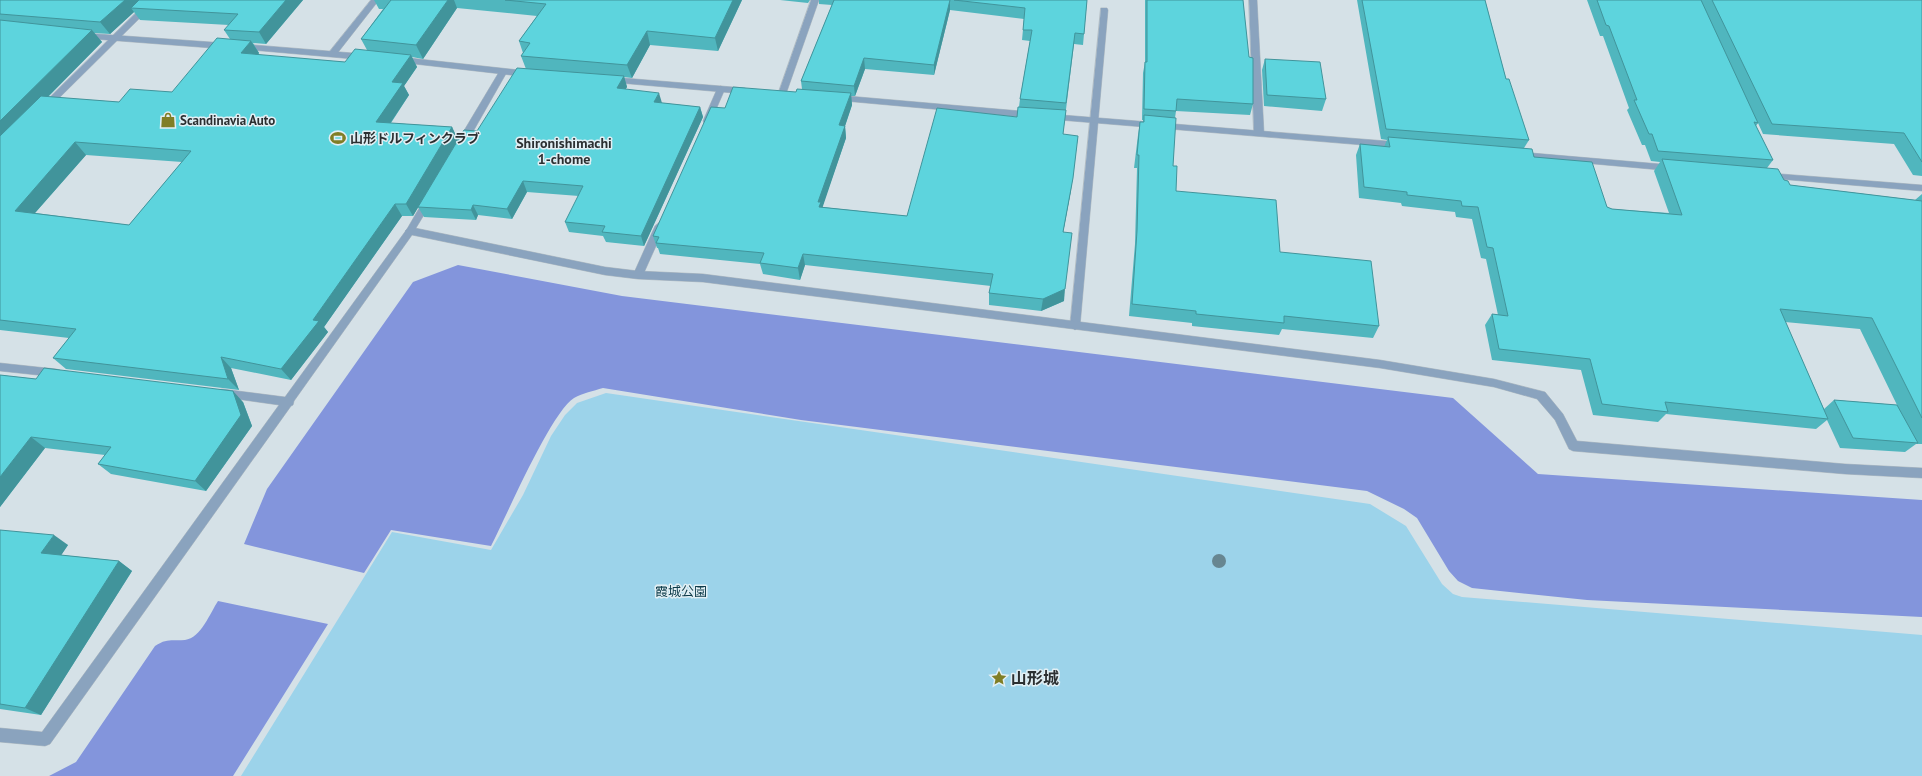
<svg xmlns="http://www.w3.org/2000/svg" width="1922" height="776" viewBox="0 0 1922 776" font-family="'PT Sans','Noto Sans JP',sans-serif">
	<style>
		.green { fill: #9cd3ea }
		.water { fill: #8395dc }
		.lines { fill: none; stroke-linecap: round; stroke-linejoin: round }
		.service-casing { stroke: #b3bdc3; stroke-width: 1 }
		.minor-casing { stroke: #b3bdc3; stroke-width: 1 }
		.tertiary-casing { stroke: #b3bdc3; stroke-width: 1 }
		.service { fill: #8aa3be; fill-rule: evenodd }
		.minor { fill: #8aa3be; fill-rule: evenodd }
		.tertiary { fill: #8aa3be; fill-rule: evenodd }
		.tree { fill: #678691 }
		.wall { fill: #50b6be; fill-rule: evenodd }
		.shaded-wall { fill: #41949b }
		.building { fill: #5dd4dd; stroke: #41949b; fill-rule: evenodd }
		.labels { text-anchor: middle; stroke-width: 3; stroke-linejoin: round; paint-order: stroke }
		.poi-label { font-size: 13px; font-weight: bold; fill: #2b2f31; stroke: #e2eff4; text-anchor: start }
		.park-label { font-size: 13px; fill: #0d3b4a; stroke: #e2eff4 }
		.neighbourhood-label { font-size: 14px; font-weight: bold; fill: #2b2f31; stroke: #e2eff4 }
		.near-poi-label { font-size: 16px; font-weight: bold; fill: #2b2f31; stroke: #e2eff4; text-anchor: start }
	</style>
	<rect width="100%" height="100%" fill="#d5e1e7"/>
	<polygon class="green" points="606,393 1370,504 1406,526 1442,584 1453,594 1462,597 1922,635 1922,776 241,776 392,532 491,550 523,495 551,436 565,415 577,403"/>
	<g class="water">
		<path d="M458,265L622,296L1453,398L1538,474L1922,500V617L1587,600L1472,588L1458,581L1449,571L1417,518L1404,509L1367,491L801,420L603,388C593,391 583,393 574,398C551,412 506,517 491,546L391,530L364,573L244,544L267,489L413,282Z"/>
		<path d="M218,601L328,624L233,776H49L76,762L155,646C167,638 171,641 185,640C201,638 210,613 218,601Z"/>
	</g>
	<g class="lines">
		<defs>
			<g id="service">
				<polygon points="371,0 379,0 336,55 330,55 330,51"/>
				<polygon points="811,0 819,0 786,94 782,97 779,96 778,94"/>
				<polygon points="1249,0 1257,0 1264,133 1259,136 1254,133"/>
				<polygon points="1101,8 1107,8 1108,10 1080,326 1075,330 1070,326"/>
				<polygon points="503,69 507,72 466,144 464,146 458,146 456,144 499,72"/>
				<polygon points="721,86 725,89 711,121 707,124 704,123 703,121 717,89"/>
				<polygon points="428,197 433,200 413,233 407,233 405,231 407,229 425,198"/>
				<polygon points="660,222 665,226 643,275 642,278 634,278 633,275 655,226"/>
			</g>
			<g id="minor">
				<polygon points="149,0 158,0 47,110 41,110 41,106"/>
				<polygon points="410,227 605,267 638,271 703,274 1380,360 1494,379 1545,392 1563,414 1577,441 1845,464 1922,468 1922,478 1845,474 1573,451 1569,449 1555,420 1537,399 1494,387 1380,368 703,282 638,279 605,275 412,235 294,401 293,405 291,406 50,744 45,746 0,742 0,728 42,732 279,405 222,397 218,396 216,393 218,390 222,389 285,397 407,229"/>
				<polygon points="0,363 56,369 60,370 61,373 60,376 56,377 0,371"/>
			</g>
			<g id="tertiary">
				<polygon points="83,33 225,43 229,46 225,49 80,38 80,34"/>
				<polygon points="243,44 365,54 369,57 365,60 240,49 240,45"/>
				<polygon points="400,57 528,71 532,74 528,77 397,62 396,60"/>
				<polygon points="611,77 745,88 749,91 745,94 608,82 607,80"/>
				<polygon points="836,95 1032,112 1036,115 1032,118 833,100 832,98"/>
				<polygon points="1050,114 1399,142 1404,145 1399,148 1047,119 1047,115"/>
				<polygon points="1520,152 1672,165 1677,168 1672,171 1517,157 1515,155 1517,153"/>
				<polygon points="1769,173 1922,185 1922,191 1766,178 1764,176"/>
			</g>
		</defs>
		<use href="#service" class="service-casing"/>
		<use href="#minor" class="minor-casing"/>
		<use href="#tertiary" class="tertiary-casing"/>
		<use href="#service" class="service"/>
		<use href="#minor" class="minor"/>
		<use href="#tertiary" class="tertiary"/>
	</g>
	<circle class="tree" cx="1219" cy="561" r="7"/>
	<g class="wall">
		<path d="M0,0H303L266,44L253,43L259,53L258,55L345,62L367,50L361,39L383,9H379L374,0H742L718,51L650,45L632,78L624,77L627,87L625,89L662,103L700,107L703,117L644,246L606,242L603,236L569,232L565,222L579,196L527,192L512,219L478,215L476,220L424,217L418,207L477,131L526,69L521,56L523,53L519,41L537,16L457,8L423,59L412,57L417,67L404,86L409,95L391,123L452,127L458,140L413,216H402L324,327L328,332L291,380L231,368L239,390L66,369L53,358L69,338L0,330ZM134,12L140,20L229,25L224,30L230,39L172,92L119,102L48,97L102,42L94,33L110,34ZM86,155L182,162L129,225L35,213Z"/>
		<polygon points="780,0 810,0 808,3"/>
		<path d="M819,0H1087L1083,45L1074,44L1063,134L1071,190L1063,232L1064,301L1041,311L989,305V293L991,286L805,265L800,280L763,274L760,264L660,254L658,248H657L653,236L725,108L796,92L802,89L801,81L832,5L819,4ZM950,10L1024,19L1022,40L1030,41L1020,99L1019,107L1017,117L907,216L822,207L846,138L845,126L852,105L851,96H855L865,69L934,75Z"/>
		<polygon points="1145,0 1243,0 1253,104 1250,115 1176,111 1175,118 1173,166 1176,191 1280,252 1379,326 1373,338 1282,329 1279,335 1192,326 1192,323 1129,316 1135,244 1137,168 1134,168 1138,135 1140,122 1143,122 1143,120 1142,120 1143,73 1145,62"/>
		<path d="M1357,0H1485L1506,79L1529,140L1524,148L1534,157L1607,207L1612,209L1669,213L1654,171L1660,162L1651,161L1645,145H1642L1627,110L1629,108L1603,36H1600L1587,0H1922V176L1913,175L1894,144L1763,134L1758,123L1756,126L1773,160L1767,168L1790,185L1915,200L1922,194V444H1916L1905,452L1840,448L1827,420L1816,429L1666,414L1658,422L1593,415L1581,370L1492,360L1485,325L1492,314L1498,315L1486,259L1481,258L1472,219L1456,217L1455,212L1402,206L1401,203L1359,198L1356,155L1360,144L1384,147L1387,140L1381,139ZM1785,322L1860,329L1897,405L1834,400L1824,409Z"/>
		<polygon points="1265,59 1326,99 1322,111 1264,106 1262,70"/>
		<polygon points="0,375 243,402 252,426 206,491 111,474 98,464 105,455 45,448 0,507"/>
		<polygon points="0,530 68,545 61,555 119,561 132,571 41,715 0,709"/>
	</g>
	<g class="shaded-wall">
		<polygon points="125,0 147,0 131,8 134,12 110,34 100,22"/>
		<polygon points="286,0 303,0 266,44 259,32"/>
		<polygon points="448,0 454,0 457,8 423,59 416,45"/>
		<polygon points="733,0 742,0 718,51 715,38"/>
		<polygon points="950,0 950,10 934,75 934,65"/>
		<polygon points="92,30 102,42 0,145 0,121"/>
		<polygon points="647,31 650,45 632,78 627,65"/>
		<polygon points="251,41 259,53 249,65 241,53"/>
		<polygon points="411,55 417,67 404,86 409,95 383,134 376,122 392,82"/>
		<polygon points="864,58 865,69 855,96 854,86"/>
		<polygon points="624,76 627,87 620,98 617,88"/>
		<polygon points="659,93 662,103 654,102"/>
		<polygon points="851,93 852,105 845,126 846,138 822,209 821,218 818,202 839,125"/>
		<polygon points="700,107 703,117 644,246 641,236"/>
		<polygon points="452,127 458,140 413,216 406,204"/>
		<polygon points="1078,136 1071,190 1061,244 1063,232"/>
		<polygon points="75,142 86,155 27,222 15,211"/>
		<polygon points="523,181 527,192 512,219 507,209"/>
		<polygon points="395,204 402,216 324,327 328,332 291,380 281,369 313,320"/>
		<polygon points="473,205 478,215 476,220 471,210"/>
		<polygon points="803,254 805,265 800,280 798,268"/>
		<polygon points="1065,289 1064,301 1041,311 1043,299"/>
		<polygon points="221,357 231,368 239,390 228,379"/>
		<polygon points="233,391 243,402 252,426 206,491 195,481"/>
		<polygon points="31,437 45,448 0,507 0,477"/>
		<polygon points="54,535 68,545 56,563 41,553"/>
		<polygon points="119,561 132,571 41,715 25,708"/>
	</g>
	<g class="building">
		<polygon points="0,0 125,0 100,22 0,14"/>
		<polygon points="139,0 286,0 259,32 224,30 238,14 131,8"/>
		<polygon points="391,0 448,0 416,45 361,39"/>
		<polygon points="505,0 733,0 715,38 647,31 627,65 521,56 530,43 519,41 546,4"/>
		<polygon points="834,0 950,0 934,65 864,58 854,86 801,81"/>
		<polygon points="954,0 1087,0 1084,34 1075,33 1066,103 1020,99 1032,30 1023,30 1025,8"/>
		<polygon points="1147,0 1243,0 1249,57 1253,58 1253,104 1177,99 1176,111 1144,109 1145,62 1147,62"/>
		<polygon points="1362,0 1485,0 1506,79 1509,79 1529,140 1386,129"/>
		<polygon points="1597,0 1701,0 1758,123 1754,122 1773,160 1658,151 1652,134 1649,134 1634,100 1637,100 1609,26 1606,25"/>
		<polygon points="1712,0 1922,0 1922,162 1904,133 1772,124"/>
		<polygon points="0,20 92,30 0,121"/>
		<path d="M217,38L251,41L241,53L345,62L355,49L411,55L392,82L403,83L376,122L452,127L406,204H395L313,320L319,321L281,369L221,357L228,379L53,358L76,329L0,320V136L41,96L119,102L130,89L172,92ZM75,142L191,151L129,225L15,211Z"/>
		<polygon points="1265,59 1320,62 1326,99 1267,95"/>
		<polygon points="517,68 624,76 617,88 659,93 654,102 700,107 641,236 602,232 605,226 565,222 583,186 523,181 507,209 473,205 471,210 418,207 464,130 477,131"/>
		<polygon points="733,87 796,92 797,89 851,93 839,125 845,126 818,202 821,202 819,207 907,216 937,108 1017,117 1018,107 1066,110 1063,134 1078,136 1073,178 1063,232 1072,233 1065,289 1043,299 989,293 993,274 803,254 798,268 760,263 764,253 656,243 659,237 653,236 711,107 725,108"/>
		<polygon points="1144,115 1176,118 1173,166 1177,166 1176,191 1276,200 1280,252 1371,261 1379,326 1284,316 1284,323 1196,314 1196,311 1132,304 1137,231 1139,155 1137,155 1140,122 1144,122"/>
		<polygon points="1388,137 1532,149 1534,157 1592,162 1607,207 1612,209 1682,215 1662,159 1778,169 1784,180 1788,181 1790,185 1922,201 1922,418 1872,318 1780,309 1828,419 1665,402 1668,412 1602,404 1590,359 1499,349 1492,314 1508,316 1493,248 1487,247 1478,207 1462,206 1461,201 1407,195 1407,192 1364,187 1360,144 1390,147"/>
		<polygon points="44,368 233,391 241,415 195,481 98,464 111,447 31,437 0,477 0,375 36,379"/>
		<polygon points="1834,400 1897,405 1918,443 1853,438"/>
		<polygon points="0,530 54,535 41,553 119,561 25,708 0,704"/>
	</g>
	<defs>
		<symbol id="shop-bare" viewBox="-9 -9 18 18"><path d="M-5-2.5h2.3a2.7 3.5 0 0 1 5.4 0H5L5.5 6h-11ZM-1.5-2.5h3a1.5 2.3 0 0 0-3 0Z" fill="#807e26" stroke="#e2eff4" stroke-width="2.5" paint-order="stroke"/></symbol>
		<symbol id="stadium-bare" viewBox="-9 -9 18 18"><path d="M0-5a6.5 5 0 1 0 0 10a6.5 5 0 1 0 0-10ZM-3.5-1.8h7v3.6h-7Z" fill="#807e26" stroke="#e2eff4" stroke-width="2.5" paint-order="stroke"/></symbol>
		<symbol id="sight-bare" viewBox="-9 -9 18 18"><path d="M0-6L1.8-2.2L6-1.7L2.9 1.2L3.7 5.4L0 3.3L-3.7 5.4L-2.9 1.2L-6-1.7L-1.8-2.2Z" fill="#807e26" stroke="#e2eff4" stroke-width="2.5" paint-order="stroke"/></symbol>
	</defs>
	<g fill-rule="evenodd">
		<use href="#shop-bare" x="157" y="109" width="22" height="22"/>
		<use href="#stadium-bare" x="327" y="127" width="22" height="22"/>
		<use href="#sight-bare" x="988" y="667" width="22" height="22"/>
	</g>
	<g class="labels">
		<g class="poi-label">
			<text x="180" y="125">Scandinavia Auto</text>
			<text x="350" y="143">山形ドルフィンクラブ</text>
		</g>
		<g class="park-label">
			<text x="681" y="596">霞城公園</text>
		</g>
		<g class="neighbourhood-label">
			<text x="564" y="148">Shironishimachi<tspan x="564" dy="16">1-chome</tspan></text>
		</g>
		<g class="near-poi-label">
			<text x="1011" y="684">山形城</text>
		</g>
	</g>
</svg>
